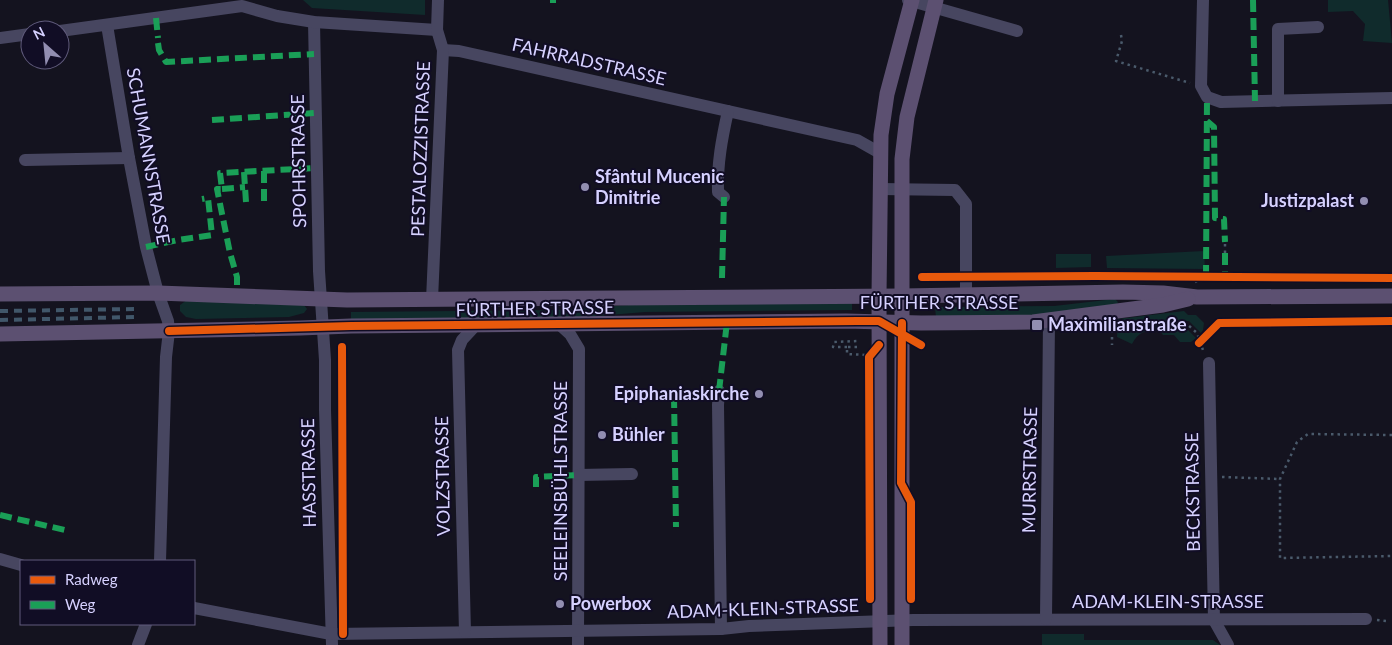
<svg xmlns="http://www.w3.org/2000/svg" width="1392" height="645" viewBox="0 0 1392 645" font-family="Lato,sans-serif">
	<style>
		.green { fill: #102b2c }
		.lines { fill: none; stroke-linecap: round; stroke-linejoin: round }
		.path { stroke: #4a5a6b; stroke-width: 2.5; stroke-dasharray: 2.5 4; stroke-linecap: butt }
		.minor { stroke: #474660; stroke-width: 12 }
		.major { stroke: #5c5071; stroke-width: 15 }
		.rail { stroke: #41576a; stroke-width: 4; stroke-dasharray: 8 6; stroke-linecap: butt }
		.quiet { stroke: #1a9f57; stroke-width: 6; stroke-dasharray: 12 6; stroke-linecap: butt }
		.cycleway-casing { stroke: #110d25; stroke-width: 11 }
		.cycleway { stroke: #e8590c; stroke-width: 8 }
		.poi-dot { fill: #928eb1; stroke: #110d25; stroke-width: 2 }
		.labels { text-anchor: middle; stroke-width: 4; stroke-linejoin: round; paint-order: stroke }
		.street-label { font-size: 18px; fill: #d6d1ff; stroke: #110d25 }
		.poi-label { font-size: 18px; font-weight: bold; fill: #d6d1ff; stroke: #110d25; text-anchor: start }
	</style>
	<rect width="100%" height="100%" fill="#14131f"/>
	<g class="green">
		<polygon points="303,0 425,0 425,15 312,8"/>
		<polygon points="1328,0 1388,0 1392,43 1363,41 1365,24 1353,11 1328,12"/>
		<polygon points="1204,251 1205,269 1107,268 1106,256"/>
		<polygon points="1056,254 1091,254 1091,267 1056,268"/>
		<polygon points="1115,299 1118,302 1117,304 1058,314 936,318 935,307 1054,306"/>
		<polygon points="187,300 304,305 307,309 304,313 289,317 196,319 186,317 180,311 180,305"/>
		<polygon points="852,303 852,310 645,312 562,319 351,320 351,312 557,310 642,304"/>
		<path d="M1184,311L1188,315H1196L1204,323L1203,330L1201,333L1189,321H1172L1171,319L1170,328L1187,329L1196,338L1191,342H1180L1174,335H1163L1159,330C1146,330 1138,332 1132,344L1117,337L1118,319Z"/>
		<polygon points="1042,634 1084,634 1084,640 1213,640 1220,645 1042,645"/>
	</g>
	<g class="lines">
		<g class="path">
			<polyline points="1121,35 1122,41 1116,61 1190,83"/>
			<polyline points="1225,253 1225,242"/>
			<polyline points="1195,282 1206,277"/>
			<polyline points="1112,324 1112,345"/>
			<polyline points="1170,325 1188,325 1197,333 1204,353"/>
			<polyline points="847,347 833,347 834,342 857,341"/>
			<polyline points="857,347 847,347 847,354 866,355"/>
			<polyline points="1392,435 1308,434 1297,442 1280,479 1280,558 1392,556"/>
			<polyline points="1222,477 1280,479"/>
			<polyline points="1377,620 1387,621"/>
		</g>
		<g class="minor">
			<polyline points="908,0 1017,31"/>
			<polyline points="1203,0 1201,86 1207,97 1221,102 1392,98"/>
			<polyline points="314,22 319,271 325,360 325,410 332,645"/>
			<polyline points="107,25 129,158 146,247 158,293 168,321 169,331 166,357 160,561"/>
			<polyline points="60,31 242,6 277,16 314,22 437,30"/>
			<polyline points="0,38 30,34"/>
			<polyline points="443,50 459,51 857,140 880,153"/>
			<polyline points="1278,101 1278,29 1318,27"/>
			<polyline points="25,160 129,158"/>
			<polyline points="880,189 955,190 966,204 966,295"/>
			<path d="M724,197L718,192C717,164 722,138 728,111"/>
			<polyline points="432,300 443,50 437,30 438,0"/>
			<polyline points="559,324 570,334 579,349 578,645"/>
			<polyline points="1209,363 1214,620 1228,645"/>
			<polyline points="719,391 718,405 721,629"/>
			<polyline points="578,475 632,474"/>
			<polyline points="0,559 21,565"/>
			<polyline points="194,608 331,634 721,629 749,626 913,620 1366,619"/>
			<polyline points="1046,619 1049,321"/>
			<polyline points="465,632 458,350 462,340 476,325"/>
			<polyline points="138,645 146,624"/>
		</g>
		<g class="major">
			<polyline points="0,294 158,293 347,300 902,296 1123,292 1163,293 1197,297 1392,296"/>
			<polyline points="0,334 300,328 351,326 846,321 921,323 1033,322 1163,305 1188,299"/>
			<polyline points="880,645 879,296 881,135 887,94 912,0"/>
			<polyline points="902,645 902,159 907,117 936,0"/>
		</g>
		<g class="rail">
			<polyline points="0,311 135,309"/>
			<polyline points="0,320 135,317"/>
		</g>
		<g class="quiet">
			<polyline points="1253,0 1255,101"/>
			<polyline points="553,3 553,0"/>
			<polyline points="156,18 158,38"/>
			<polyline points="158,43 159,50 166,62 314,54"/>
			<polyline points="212,120 315,113"/>
			<polyline points="1207,121 1214,127 1215,218 1224,219 1225,242"/>
			<polyline points="264,171 264,202"/>
			<polyline points="244,172 246,202"/>
			<polyline points="222,189 245,187"/>
			<polyline points="146,247 178,240 212,235 208,198 202,199"/>
			<polyline points="1225,253 1225,277"/>
			<polyline points="1206,277 1207,97"/>
			<polyline points="722,278 724,197"/>
			<polyline points="237,285 237,277 230,253 217,189 222,189 220,173 316,168"/>
			<polyline points="719,391 727,322"/>
			<polyline points="674,396 676,527"/>
			<polyline points="536,487 536,477 578,475"/>
			<polyline points="0,515 69,531"/>
		</g>
		<defs>
			<g id="cycleway">
				<polyline points="922,277 1095,276 1392,278"/>
				<polyline points="902,323 901,483 911,502 911,599"/>
				<polyline points="169,331 351,326 857,321 879,321 921,345"/>
				<polyline points="1199,343 1219,323 1392,321"/>
				<polyline points="342,347 343,634"/>
				<polyline points="870,599 869,357 879,345"/>
			</g>
		</defs>
		<use href="#cycleway" class="cycleway-casing"/>
		<use href="#cycleway" class="cycleway"/>
	</g>
	<g class="poi-dot">
		<circle cx="585" cy="187" r="5"/>
		<circle cx="1364" cy="201" r="5"/>
		<rect x="1031" y="319" width="12" height="12" rx="2.5"/>
		<circle cx="759" cy="394" r="5"/>
		<circle cx="602" cy="435" r="5"/>
		<circle cx="560" cy="604" r="5"/>
	</g>
	<g class="labels">
		<g class="street-label">
			<text transform="translate(589 62) rotate(13)" y="6">FAHRRADSTRASSE</text>
			<text transform="translate(421 149) rotate(-88)" y="6">PESTALOZZISTRASSE</text>
			<text transform="translate(148 156) rotate(80)" y="6">SCHUMANNSTRASSE</text>
			<text transform="translate(299 161) rotate(-91)" y="6">SPOHRSTRASSE</text>
			<text x="939" y="309">FÜRTHER STRASSE</text>
			<text transform="translate(535 309) rotate(-1)" y="6">FÜRTHER STRASSE</text>
			<text transform="translate(1030 470) rotate(-89)" y="6">MURRSTRASSE</text>
			<text transform="translate(309 473) rotate(-91)" y="6">HASSTRASSE</text>
			<text transform="translate(443 476) rotate(-91)" y="6">VOLZSTRASSE</text>
			<text transform="translate(561 481) rotate(-90)" y="6">SEELEINSBÜHLSTRASSE</text>
			<text transform="translate(1193 492) rotate(-91)" y="6">BECKSTRASSE</text>
			<text x="1168" y="608">ADAM-KLEIN-STRASSE</text>
			<text transform="translate(763 609) rotate(-2)" y="6">ADAM-KLEIN-STRASSE</text>
		</g>
		<g class="poi-label">
			<text x="595" y="183">Sfântul Mucenic<tspan x="595" dy="21">Dimitrie</tspan></text>
			<text x="1354" y="207" text-anchor="end">Justizpalast</text>
			<text x="1048" y="331">Maximilianstraße</text>
			<text x="749" y="400" text-anchor="end">Epiphaniaskirche</text>
			<text x="612" y="441">Bühler</text>
			<text x="570" y="610">Powerbox</text>
		</g>
	</g>
	<rect x="20" y="560" width="175" height="65" fill="#110d25" stroke="#605b7c"/>
	<rect x="30" y="576" width="25" height="8" fill="#e8590c" stroke="#605b7c"/>
	<text x="65" y="585" font-size="15" fill="#d6d1ff">Radweg</text>
	<rect x="30" y="601" width="25" height="8" fill="#1a9f57" stroke="#605b7c"/>
	<text x="65" y="610" font-size="15" fill="#d6d1ff">Weg</text>
	<g transform="translate(45 45) rotate(333)"><circle r="24" fill="#110d25" stroke="#605b7c"/>
	<path d="M0-4L9 19L0 12L-9 19Z" fill="#928eb1"/>
	<text y="-8" font-size="14" font-weight="bold" text-anchor="middle" fill="#d6d1ff">N</text>
	</g>
</svg>
